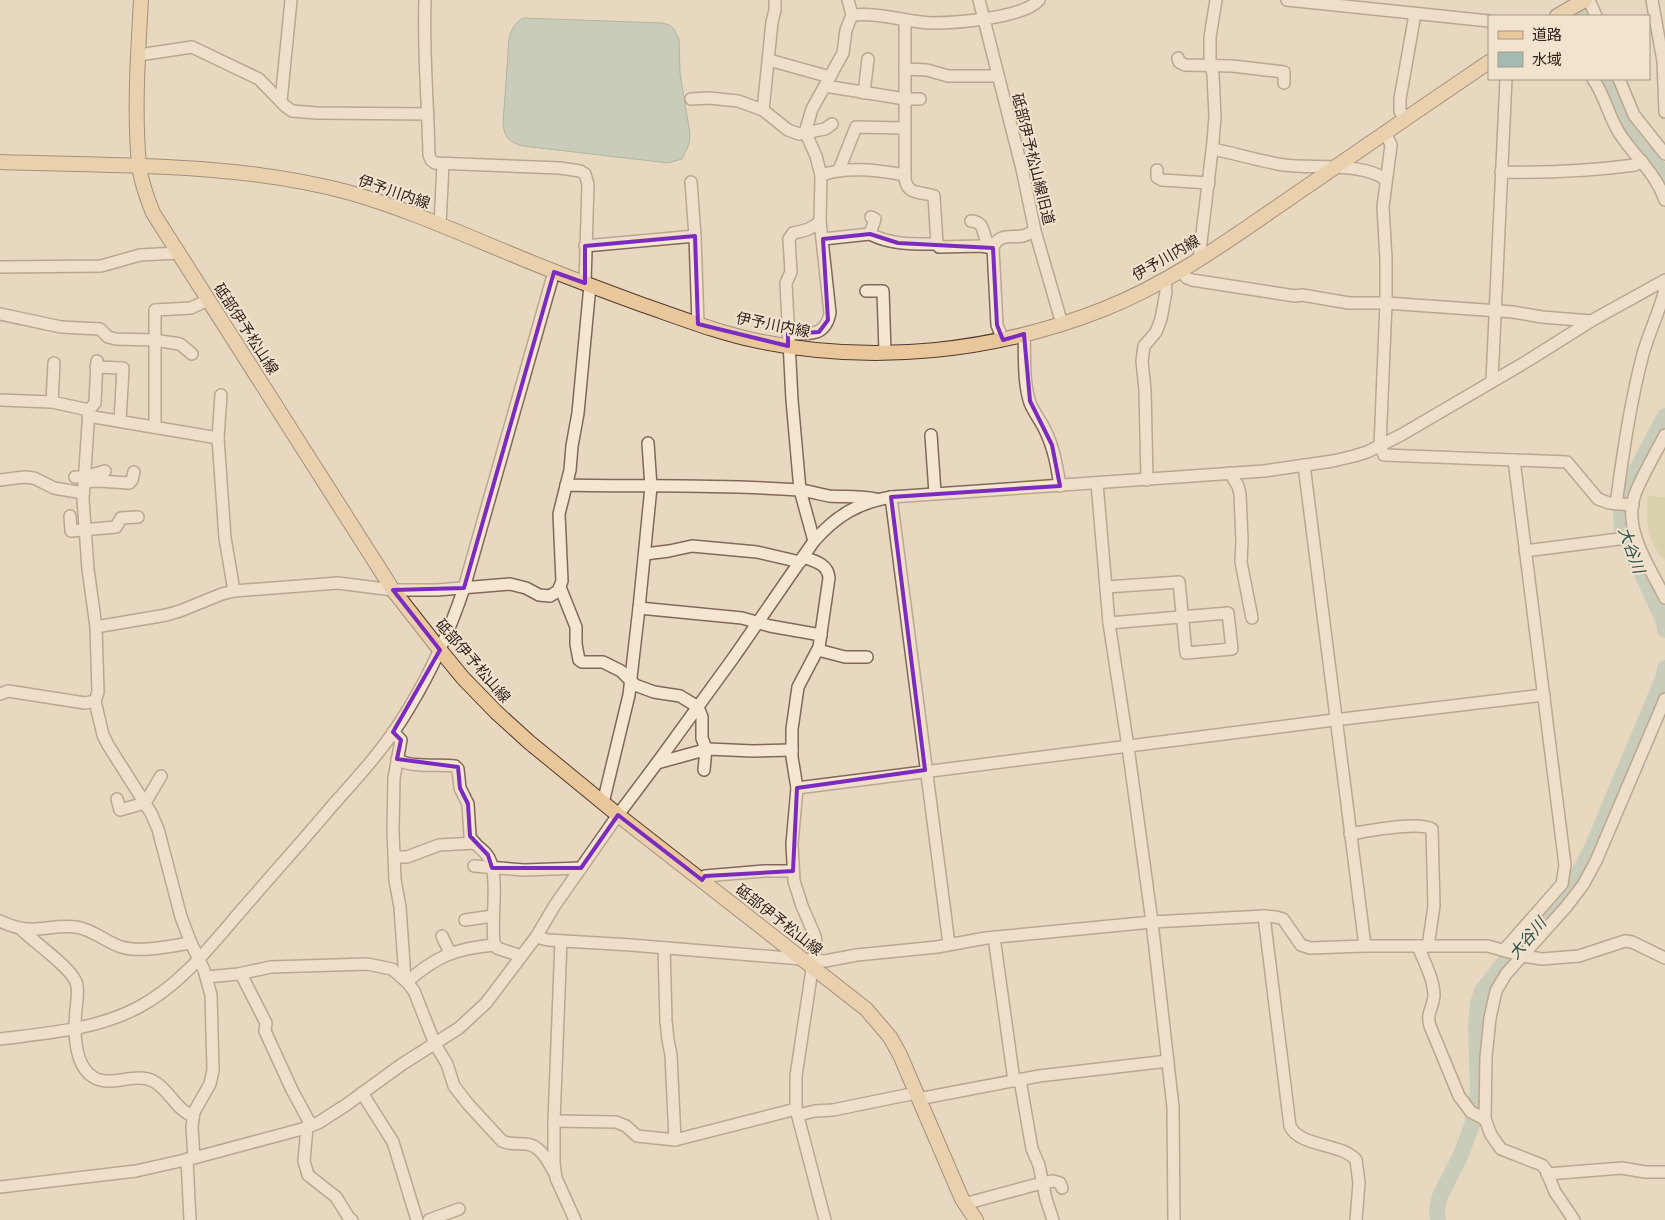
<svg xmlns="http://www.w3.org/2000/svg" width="1665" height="1220" viewBox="0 0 1665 1220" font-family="'Crimson Pro','Noto Sans JP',serif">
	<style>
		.green { fill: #c6c595 }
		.water { fill: #a3bcb1; stroke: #6b897d }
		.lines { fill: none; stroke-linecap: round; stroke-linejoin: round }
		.river { stroke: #a3bcb1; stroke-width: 16 }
		.minor-casing { stroke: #81695a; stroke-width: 14 }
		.major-casing { stroke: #4f392e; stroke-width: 16 }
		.minor { stroke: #f5e6d2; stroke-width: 11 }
		.major { stroke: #eac79a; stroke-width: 14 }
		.marked { fill: none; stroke: #7b2cbf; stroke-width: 4; stroke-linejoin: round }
		.labels { text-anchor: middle; stroke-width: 4; stroke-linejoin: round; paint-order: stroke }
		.street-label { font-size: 15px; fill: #32241d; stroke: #f2e3cf }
		.water-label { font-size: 16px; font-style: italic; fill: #2d5049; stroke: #f2e3cf }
	</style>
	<rect width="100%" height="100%" fill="#e9d8c0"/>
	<path class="green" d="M1648,496L1665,497V560C1647,544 1645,519 1648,496Z"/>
	<path class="water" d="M523,18L662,23L669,25L674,29L679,39L680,73L690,134L689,144L682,159L668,163L523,146C510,143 504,137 503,124L509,39C512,29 514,23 523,18Z"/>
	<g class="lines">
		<g class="river">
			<polyline points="1575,0 1581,16"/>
			<path d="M1604,79C1611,96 1617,114 1627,129C1640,146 1655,159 1665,178"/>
			<polyline points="1665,416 1624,494 1621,514 1622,531 1654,600 1664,622 1665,630"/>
			<polyline points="1438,1220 1437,1209 1440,1196 1460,1157 1473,1122 1478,1092 1476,1025 1478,1003 1482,991 1505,961 1525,941 1574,882 1591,850 1664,676 1665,668"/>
		</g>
		<defs>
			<g id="minor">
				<path d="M425,0C423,52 428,103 429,155L431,160L435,163L560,168L580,171L585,174L588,184L585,283"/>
				<polyline points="979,0 1022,169 1035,231 1062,324"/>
				<polyline points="1287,0 1489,21"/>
				<polyline points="1589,0 1596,16"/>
				<polyline points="1652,0 1663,61 1665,112"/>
				<path d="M852,15C880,12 905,22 932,23C956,23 1023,18 1039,0"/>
				<path d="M905,20V179C908,196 921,191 934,196L937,244L939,247L981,246L993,248"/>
				<polyline points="139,55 192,47 259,79 285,106 292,111 317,113 428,114"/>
				<polyline points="1178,58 1179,62 1185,65 1232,66 1284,72 1284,83"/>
				<polyline points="769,60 830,77"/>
				<polyline points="905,69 927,70 948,76 997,76"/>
				<path d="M1593,79C1604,94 1608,114 1618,131C1633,156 1655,171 1665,200"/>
				<polyline points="1619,79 1634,115 1665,154"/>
				<polyline points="825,86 905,99 920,99"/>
				<polyline points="864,93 868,59"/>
				<polyline points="691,99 709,98 738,101 763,110 788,130 799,134 825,129 832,124"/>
				<polyline points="281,101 291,0"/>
				<polyline points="763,110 772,22 775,10 775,0"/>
				<polyline points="1405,119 1400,111 1400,99 1415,14"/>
				<polyline points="1385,132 1391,145 1383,207 1386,259 1386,303 1380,446 1384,455 1567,462 1598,499 1609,503 1633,505"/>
				<path d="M1213,149C1237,154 1260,161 1284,165C1312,169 1365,162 1386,180"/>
				<polyline points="839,170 856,127 904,128"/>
				<polyline points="1157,170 1157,177 1162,180 1209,183"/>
				<path d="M1501,172C1546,173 1590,171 1635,165L1642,161"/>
				<path d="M821,175C848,166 877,170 905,175"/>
				<polyline points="691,182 695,236"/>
				<path d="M871,217L875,219L870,234C891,245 914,244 937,244"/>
				<path d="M971,221C989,222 979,239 993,248"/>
				<polyline points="440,225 443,164"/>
				<polyline points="823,239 870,234"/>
				<polyline points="585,246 695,236 698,324"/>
				<polyline points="1199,259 1213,142 1215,116 1213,75 1210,59 1210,37 1216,0"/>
				<polyline points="0,267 101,266 140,255 178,253"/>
				<polyline points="1180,271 1187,278 1192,280 1295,296 1302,295 1349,303 1386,303 1513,312 1542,317 1591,321"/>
				<polyline points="866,291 883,291 885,352"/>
				<polyline points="0,314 61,327 100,329 108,337 116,339 154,340 180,344 192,354"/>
				<path d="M788,334C809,333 825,338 830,313L820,221"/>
				<path d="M1024,334C1025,357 1023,382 1030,403C1034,413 1041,421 1045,430C1054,448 1057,467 1060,486"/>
				<path d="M1003,340L997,325L993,248C998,233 1011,238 1023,236C1027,235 1031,232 1035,231"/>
				<polyline points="96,367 123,368 120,421"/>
				<polyline points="1492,381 1506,79"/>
				<polyline points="0,400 52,402 89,410 83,499 88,569 96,627 98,692 95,701 103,735 108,745 151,813 158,829 181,917 191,943 204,970 211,995 213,1070 210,1084 194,1112 192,1127 194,1158"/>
				<polyline points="52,402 54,363"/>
				<polyline points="89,410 95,403 97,361"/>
				<polyline points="88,416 218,438 225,538 234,591"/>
				<polyline points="155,427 155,310 191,308 208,300"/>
				<polyline points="931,435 935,493"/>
				<path d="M1665,435C1655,454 1643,474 1635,494C1622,529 1650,567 1665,598"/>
				<polyline points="218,438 221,395"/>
				<polyline points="1304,465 1365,946"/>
				<polyline points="1230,473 1238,486 1240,494 1242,541 1241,562 1252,618"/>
				<polyline points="75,477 84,477 105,471"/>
				<polyline points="0,480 24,477 34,478 54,488 83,493"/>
				<polyline points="1147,480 1145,390 1142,361 1144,346 1156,332 1161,319 1166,292 1165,281"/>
				<polyline points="84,482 99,481 129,483 132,480 134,472"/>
				<polyline points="1097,483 1109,623 1128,747 1152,922 1173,1107 1174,1220"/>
				<path d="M566,485C644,487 722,484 799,490C809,491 819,494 829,496C844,497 859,496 875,499"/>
				<polyline points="891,497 949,944"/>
				<path d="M1616,504C1623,454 1630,403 1643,354C1649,332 1660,311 1665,289"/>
				<polyline points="70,516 71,531 116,527 121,518 138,517"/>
				<path d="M814,541L800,490L792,400L786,283L791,272L789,239L793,233C804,231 813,229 820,221L821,175L816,156L807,136L806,129L812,109L843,53L846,30L852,15L848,0"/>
				<polyline points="1525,551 1619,539"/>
				<polyline points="645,554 669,551 692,546 757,552 800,562"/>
				<path d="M803,557C815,561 828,564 829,578L819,647L798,687L792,729V757L797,788L792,844L794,881L802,906L815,936L816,943L796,1076V1109L825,1220"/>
				<polyline points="560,587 576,627 576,644 579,660 582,662 603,662 621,671 635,685 654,692 680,696 698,707 702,717 702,738 706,749 704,770"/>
				<polyline points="1106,587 1179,582 1186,653 1232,649 1228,613 1109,623"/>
				<polyline points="639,608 742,618 770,626 821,635"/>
				<polyline points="96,627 166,615 180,611 222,594 234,591 338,583 393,590 437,590 510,584 526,588 539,595 550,596 558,591 562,581 559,514 570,470 572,446 578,413 590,285"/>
				<polyline points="818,650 845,657 867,657"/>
				<polyline points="0,694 8,691 85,703 95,701"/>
				<polyline points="393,732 401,740 394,778 393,831 395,880 400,907 405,979"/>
				<path d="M397,759C409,768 439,764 455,766L458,769L460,788L468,804L470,836C475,848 487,849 491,863C498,887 491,917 494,942L497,948L521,956"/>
				<polyline points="657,763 708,749 753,751 792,750"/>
				<polyline points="797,788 1326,721 1544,695"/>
				<polyline points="117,799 120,810 145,803 161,776"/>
				<polyline points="603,803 629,695 639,608 651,487 648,443"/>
				<path d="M1350,834C1368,831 1417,821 1432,829L1434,906L1428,946"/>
				<polyline points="394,857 407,857 439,845 475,843"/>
				<polyline points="474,866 524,870 581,868"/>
				<polyline points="702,880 705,876 764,871 793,871"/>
				<path d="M1264,916L1290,1126C1299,1147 1342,1143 1356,1160L1359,1183L1356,1220"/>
				<polyline points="465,920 493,916"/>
				<path d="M0,921C33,937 45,924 76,927C92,929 106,942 121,947C142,953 169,946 191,943"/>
				<path d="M21,929C35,943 69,966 76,982C79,990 77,1001 76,1009C74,1030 73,1064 93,1077C110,1088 135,1072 153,1081C169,1089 176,1110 193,1116"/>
				<polyline points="442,936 450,953"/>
				<polyline points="536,937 548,940 631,945 825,961 857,955 937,947 986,938 1152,922 1264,916 1276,917 1283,919 1301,945 1310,948 1365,946 1488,946 1523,956 1542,959 1579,956 1625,941 1632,942 1665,958"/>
				<polyline points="994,937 1014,1081"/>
				<polyline points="561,941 554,1121 554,1163 556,1178 575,1220"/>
				<path d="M1418,946C1424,962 1434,979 1434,996C1433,1008 1426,1013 1430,1026L1459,1096L1471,1112L1485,1119"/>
				<polyline points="664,948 666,1021 668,1040 671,1055 675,1140"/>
				<polyline points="1504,950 1562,884 1565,865 1514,460"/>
				<polyline points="241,974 266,1023 265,1031 292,1090 311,1125"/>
				<path d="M207,977L238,974L271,967L367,964L392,969L407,982L414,991L435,1044L447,1064L454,1086L468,1104L502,1141C510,1145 517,1143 526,1144C540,1145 548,1161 554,1172"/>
				<path d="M407,982C436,956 457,948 495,945"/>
				<path d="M0,1039C47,1033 96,1030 139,1007C186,982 218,936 253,897C279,867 306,837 332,806C360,775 388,744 409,708C432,670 450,630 464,588L554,272"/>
				<polyline points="1020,1080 1032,1149 1039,1165 1046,1199 1053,1220"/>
				<polyline points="362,1093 393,1142 417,1220"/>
				<polyline points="918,1099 1039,1076 1168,1061"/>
				<polyline points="798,1115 815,1111 833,1110 916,1093"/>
				<polyline points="554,1121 616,1122 626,1126 637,1136 675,1140 796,1109"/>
				<polyline points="307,1127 304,1161 308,1175 336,1197 349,1218 352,1220"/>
				<polyline points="187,1159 190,1220"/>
				<polyline points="1547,1174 1622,1168 1645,1172 1665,1172"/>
				<path d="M0,1187L136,1171L194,1158L302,1129L318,1123L346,1105L401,1065L459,1028L486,1003L536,937L555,905L618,815L657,763L734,657L814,541C836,516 857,503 891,497L1264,471L1333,461L1354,456L1367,452L1401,435L1524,363L1591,321L1665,280"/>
				<polyline points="964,1204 1038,1184 1053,1181 1060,1183 1062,1188"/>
				<polyline points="429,1220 459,1209"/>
				<polyline points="1574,1220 1555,1192 1546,1170 1542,1165 1501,1149 1491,1135 1485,1119 1486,1057 1490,1018 1496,991 1506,974 1566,907 1583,885 1596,861 1665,699"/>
			</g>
			<g id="major">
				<path d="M141,0C138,54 134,111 139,165C141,182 147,198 153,213L393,590L440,650L463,678L496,712L529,742L618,815L866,1009L890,1037L900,1055L962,1199L976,1220"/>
				<polyline points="1557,16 1585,0"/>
				<path d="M0,162C117,166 237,162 351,193C420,213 486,245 553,271C583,283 613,294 643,305C681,318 719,333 758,341C874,365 995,352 1104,309C1167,284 1222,245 1277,207C1347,159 1418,110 1489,62"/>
			</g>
		</defs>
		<use href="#minor" class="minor-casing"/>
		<use href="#major" class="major-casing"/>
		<use href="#minor" class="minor"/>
		<use href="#major" class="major"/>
	</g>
	<path d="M0 0H1665V1220H0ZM870,234L898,243L993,248L997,325L1003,340L1024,334L1030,401L1052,445L1060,486L891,497L925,770L797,788L793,871L705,876L702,880L618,815L581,868H492L488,855L470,836L468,804L460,788L458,767L397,759L401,740L393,732L440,650L393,590L464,588L554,272L585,283V246L695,236L698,324L788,346V334L819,332L828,320L823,239Z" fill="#e9d8c0" fill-opacity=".55" fill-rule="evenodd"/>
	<path class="marked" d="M870,234L898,243L993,248L997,325L1003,340L1024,334L1030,401L1052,445L1060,486L891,497L925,770L797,788L793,871L705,876L702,880L618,815L581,868H492L488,855L470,836L468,804L460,788L458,767L397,759L401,740L393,732L440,650L393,590L464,588L554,272L585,283V246L695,236L698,324L788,346V334L819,332L828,320L823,239Z"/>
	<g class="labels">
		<g class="street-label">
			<text transform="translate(1033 159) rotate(76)" y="5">砥部伊予松山線旧道</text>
			<text transform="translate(394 192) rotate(19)" y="5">伊予川内線</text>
			<text transform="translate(1166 258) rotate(-30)" y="5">伊予川内線</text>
			<text transform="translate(773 325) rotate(11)" y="5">伊予川内線</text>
			<text transform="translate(246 329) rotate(57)" y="5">砥部伊予松山線</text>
			<text transform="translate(473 661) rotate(49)" y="5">砥部伊予松山線</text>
			<text transform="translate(779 920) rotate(38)" y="5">砥部伊予松山線</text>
		</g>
		<g class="water-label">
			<text transform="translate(1632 550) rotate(70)" y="6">大谷川</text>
			<text transform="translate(1527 938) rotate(-50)" y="6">大谷川</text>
		</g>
	</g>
	<rect x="1488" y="15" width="162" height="65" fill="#f2e3cf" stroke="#a59788"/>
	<rect x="1498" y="31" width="25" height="8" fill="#eac79a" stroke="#a59788"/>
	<text x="1532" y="40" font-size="15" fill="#32241d">道路</text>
	<rect x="1498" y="52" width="25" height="15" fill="#a3bcb1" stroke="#a59788"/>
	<text x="1532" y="65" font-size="15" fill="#32241d">水域</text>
</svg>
